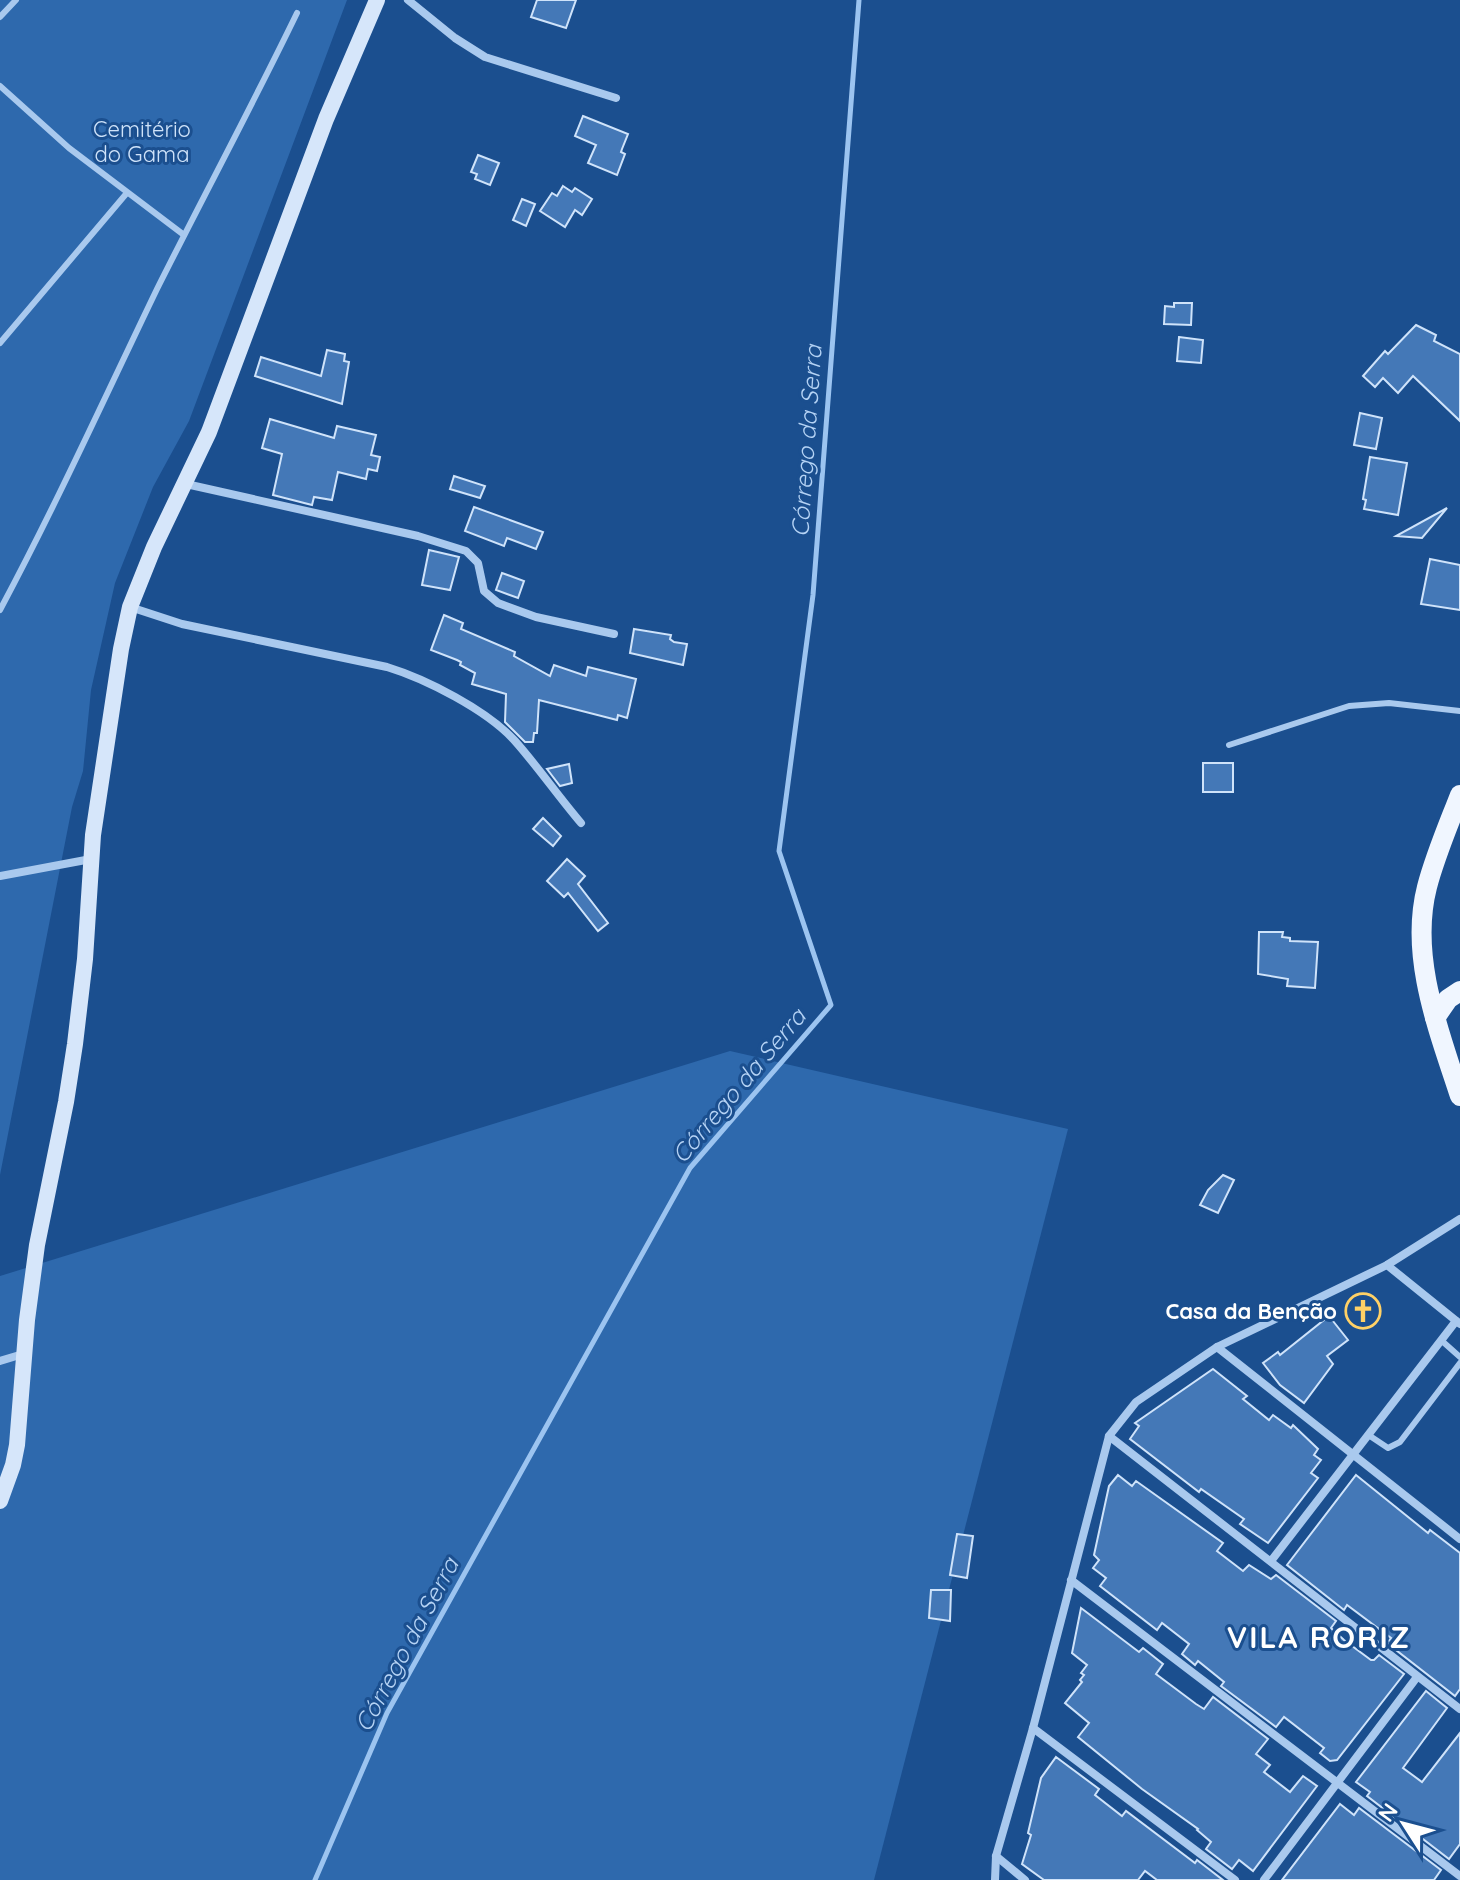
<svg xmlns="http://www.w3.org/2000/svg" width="1460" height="1880" viewBox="0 0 1460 1880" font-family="Quicksand,sans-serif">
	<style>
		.green { fill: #2e69ad }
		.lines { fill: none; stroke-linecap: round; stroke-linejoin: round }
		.stream { stroke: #9cc4f0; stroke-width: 5 }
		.building { fill: #4478b7; stroke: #cfe3fa; stroke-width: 2 }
		.lane { stroke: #a9c9ee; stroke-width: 6 }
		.street { stroke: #a9c9ee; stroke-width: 8 }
		.secondary { stroke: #d6e6fa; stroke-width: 16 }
		.primary { stroke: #f0f6ff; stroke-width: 20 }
		.labels { text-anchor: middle; stroke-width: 6; stroke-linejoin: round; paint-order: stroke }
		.park-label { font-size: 22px; fill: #cfe3fa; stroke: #1b4f8f }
		.poi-label { font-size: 22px; font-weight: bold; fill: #fff; stroke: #1b4f8f; text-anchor: end }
		.water-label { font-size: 24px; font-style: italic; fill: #b5d3f5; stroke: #1b4f8f }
		.district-label { font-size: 30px; font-weight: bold; letter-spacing: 2px; fill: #fff; stroke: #1b4f8f }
	</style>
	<rect width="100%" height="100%" fill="#1b4f8f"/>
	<g class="green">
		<polygon points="0,0 347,0 189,421 153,487 115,583 91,690 83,771 72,807 0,1175"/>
		<polygon points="730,1051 1068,1129 874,1880 0,1880 0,1276"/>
	</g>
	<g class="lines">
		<polyline class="stream" points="315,1880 387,1713 690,1168 831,1005 779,851 813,595 859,0"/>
	</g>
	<g class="building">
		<polygon points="537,0 576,0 566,28 531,17"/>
		<polygon points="583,116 628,134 622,149 621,152 625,154 617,175 588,163 596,145 575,136"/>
		<polygon points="478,155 499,163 490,185 475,179 477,174 471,172"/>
		<polygon points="563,186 572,192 575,188 592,199 582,215 575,210 565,227 540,211 552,193 557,196"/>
		<polygon points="522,199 535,204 526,226 513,220"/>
		<polygon points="1174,303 1192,303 1191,325 1164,324 1165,306 1174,307"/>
		<polygon points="1416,325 1436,335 1434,341 1460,354 1460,421 1413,376 1398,393 1383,378 1375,387 1363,376 1385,351 1388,354"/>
		<polygon points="1179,337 1203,340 1201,363 1177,361"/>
		<polygon points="327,350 345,354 344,361 349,362 342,404 255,376 261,357 321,376"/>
		<polygon points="1360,413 1382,418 1376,449 1354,445"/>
		<polygon points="270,419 334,438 337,426 376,435 371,455 380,457 377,471 368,469 366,479 338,472 332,500 314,497 312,505 273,495 282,454 262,448"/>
		<polygon points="1370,457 1407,463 1398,515 1364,509 1366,500 1363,499"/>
		<polygon points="454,476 485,486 480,498 450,489"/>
		<polygon points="474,507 543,532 536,549 507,538 504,546 465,531"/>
		<polygon points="1447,508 1422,538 1396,536"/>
		<polygon points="429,550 459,557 450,590 422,585"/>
		<polygon points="1430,559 1460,565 1460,610 1421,604"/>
		<polygon points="502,573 524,581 518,598 496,590"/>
		<polygon points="444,615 463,623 461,629 515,652 514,656 550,676 554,665 586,676 588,667 636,679 627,718 618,715 617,720 539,700 537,733 534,733 533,742 525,742 505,722 506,694 472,684 475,673 460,665 461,662 457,660 431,650"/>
		<polygon points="634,629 671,635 670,639 674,642 687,644 683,665 630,653"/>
		<rect x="1203" y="763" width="30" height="29"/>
		<polygon points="569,764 572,783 560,786 547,769"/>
		<polygon points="543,818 561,836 553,846 533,829"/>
		<polygon points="567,859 585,876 578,884 608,923 598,931 568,893 564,897 547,881"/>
		<polygon points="1259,932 1283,932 1282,937 1290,938 1290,941 1318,942 1315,988 1287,986 1288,979 1258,974"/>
		<polygon points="1223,1175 1234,1180 1218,1213 1200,1205 1208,1190"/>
		<polygon points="1329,1316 1348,1340 1327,1356 1333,1364 1304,1403 1280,1385 1263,1363 1278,1352 1280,1355"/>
		<polygon points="1213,1369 1247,1396 1243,1399 1269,1420 1273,1415 1291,1428 1293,1425 1318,1449 1314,1455 1321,1460 1311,1473 1318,1478 1268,1543 1240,1524 1244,1519 1201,1489 1199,1492 1130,1439 1139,1426 1135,1423"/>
		<polygon points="1118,1475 1132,1486 1136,1481 1223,1543 1217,1551 1243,1571 1249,1565 1271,1579 1276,1575 1336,1621 1331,1628 1344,1640 1371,1660 1374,1660 1379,1655 1404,1674 1337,1760 1330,1761 1320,1753 1324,1748 1284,1717 1276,1727 1221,1686 1224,1682 1198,1661 1195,1665 1182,1654 1189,1644 1162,1623 1157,1630 1100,1586 1106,1578 1093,1568 1099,1560 1094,1555 1109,1486"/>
		<polygon points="1356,1475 1428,1533 1430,1530 1460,1553 1460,1689 1455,1696 1387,1643 1391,1638 1347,1605 1344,1610 1287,1565"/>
		<polygon points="957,1534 973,1536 967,1578 950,1575"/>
		<polygon points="931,1590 951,1590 950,1621 929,1618"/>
		<polygon points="1081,1608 1139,1652 1143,1648 1163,1664 1156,1674 1196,1704 1204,1709 1213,1697 1268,1739 1256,1754 1270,1765 1264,1772 1290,1792 1303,1776 1317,1786 1253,1871 1239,1860 1232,1869 1206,1849 1211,1842 1197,1830 1198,1829 1142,1789 1078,1737 1089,1723 1065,1703 1082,1682 1080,1680 1084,1675 1081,1673 1087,1665 1072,1653"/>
		<polygon points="1426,1691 1447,1708 1403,1768 1422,1782 1460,1733 1460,1844 1449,1859 1367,1796 1370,1792 1356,1782"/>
		<polygon points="1056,1757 1099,1789 1095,1795 1122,1816 1126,1811 1195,1863 1197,1860 1223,1880 1157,1880 1145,1871 1138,1880 1044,1880 1022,1864 1031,1835 1028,1833 1041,1778"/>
		<polygon points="1340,1804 1354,1815 1359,1808 1441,1870 1434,1880 1282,1880"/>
	</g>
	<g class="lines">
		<g class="lane">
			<polyline points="0,17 16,0"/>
			<polyline points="0,86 69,148 184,235"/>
			<polyline points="0,343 126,194"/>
			<path d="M0,610C56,505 105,397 157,289C203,197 252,106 297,13"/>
			<polyline points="1229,745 1349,706 1389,703 1460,711"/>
			<polyline points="1442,1341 1460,1357"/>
			<polyline points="1370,1436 1388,1448 1400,1442 1460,1363"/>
		</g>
		<g class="street">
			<polyline points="408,0 455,38 485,57 616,98"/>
			<polyline points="186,484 418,536 466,551 478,563 484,591 498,603 536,617 614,634"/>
			<path d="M130,607L182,624L387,667C426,679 487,710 515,741C538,767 558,796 581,823"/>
			<polyline points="0,876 91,859"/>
			<polyline points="1387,1265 1460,1324"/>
			<polyline points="1217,1347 1460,1539"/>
			<polyline points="0,1361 23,1354"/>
			<polyline points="1109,1436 1460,1709"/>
			<polyline points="1271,1561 1456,1321"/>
			<polyline points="1071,1580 1460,1876"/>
			<polyline points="1033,1728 1235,1880"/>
			<polyline points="996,1856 1025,1880"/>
			<polyline points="995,1880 996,1856 1033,1728 1109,1436 1136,1402 1217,1347 1387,1265 1460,1219"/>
			<polyline points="1264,1880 1417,1677"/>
		</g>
		<polyline class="secondary" points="0,1501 13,1465 17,1445 27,1320 37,1245 66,1102 75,1044 85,959 93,835 121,649 130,607 154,547 209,432 326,119 377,0"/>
		<g class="primary">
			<path d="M1460,795C1448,826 1435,856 1427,887C1409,957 1439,1031 1460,1096"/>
			<polyline points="1435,1018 1448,999 1460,991"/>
		</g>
	</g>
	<defs>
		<symbol id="church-ring" viewBox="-11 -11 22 22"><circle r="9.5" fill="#1b4f8f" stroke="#ffd166" stroke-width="1.5"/><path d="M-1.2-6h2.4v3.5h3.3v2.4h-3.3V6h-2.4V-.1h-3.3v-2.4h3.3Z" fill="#ffd166"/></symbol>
	</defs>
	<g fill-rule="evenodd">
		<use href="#church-ring" x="1343" y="1291" width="40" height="40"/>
	</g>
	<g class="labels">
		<g class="park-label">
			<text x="142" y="137">Cemitério<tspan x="142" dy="25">do Gama</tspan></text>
		</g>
		<g class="poi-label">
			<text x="1337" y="1319">Casa da Benção</text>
		</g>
		<g class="water-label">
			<text transform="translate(807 441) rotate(-86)" y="8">Córrego da Serra</text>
			<text transform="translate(739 1086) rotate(-50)" y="8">Córrego da Serra</text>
			<text transform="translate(407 1645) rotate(-62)" y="8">Córrego da Serra</text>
		</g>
		<g class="district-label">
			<text x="1319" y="1648">VILA RORIZ</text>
		</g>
	</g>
	<g transform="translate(1404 1824) rotate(306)" stroke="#1b4f8f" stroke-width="6" paint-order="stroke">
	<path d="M0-6L14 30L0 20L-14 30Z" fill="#ffffff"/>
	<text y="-12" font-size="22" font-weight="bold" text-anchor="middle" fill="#ffffff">N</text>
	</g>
</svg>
